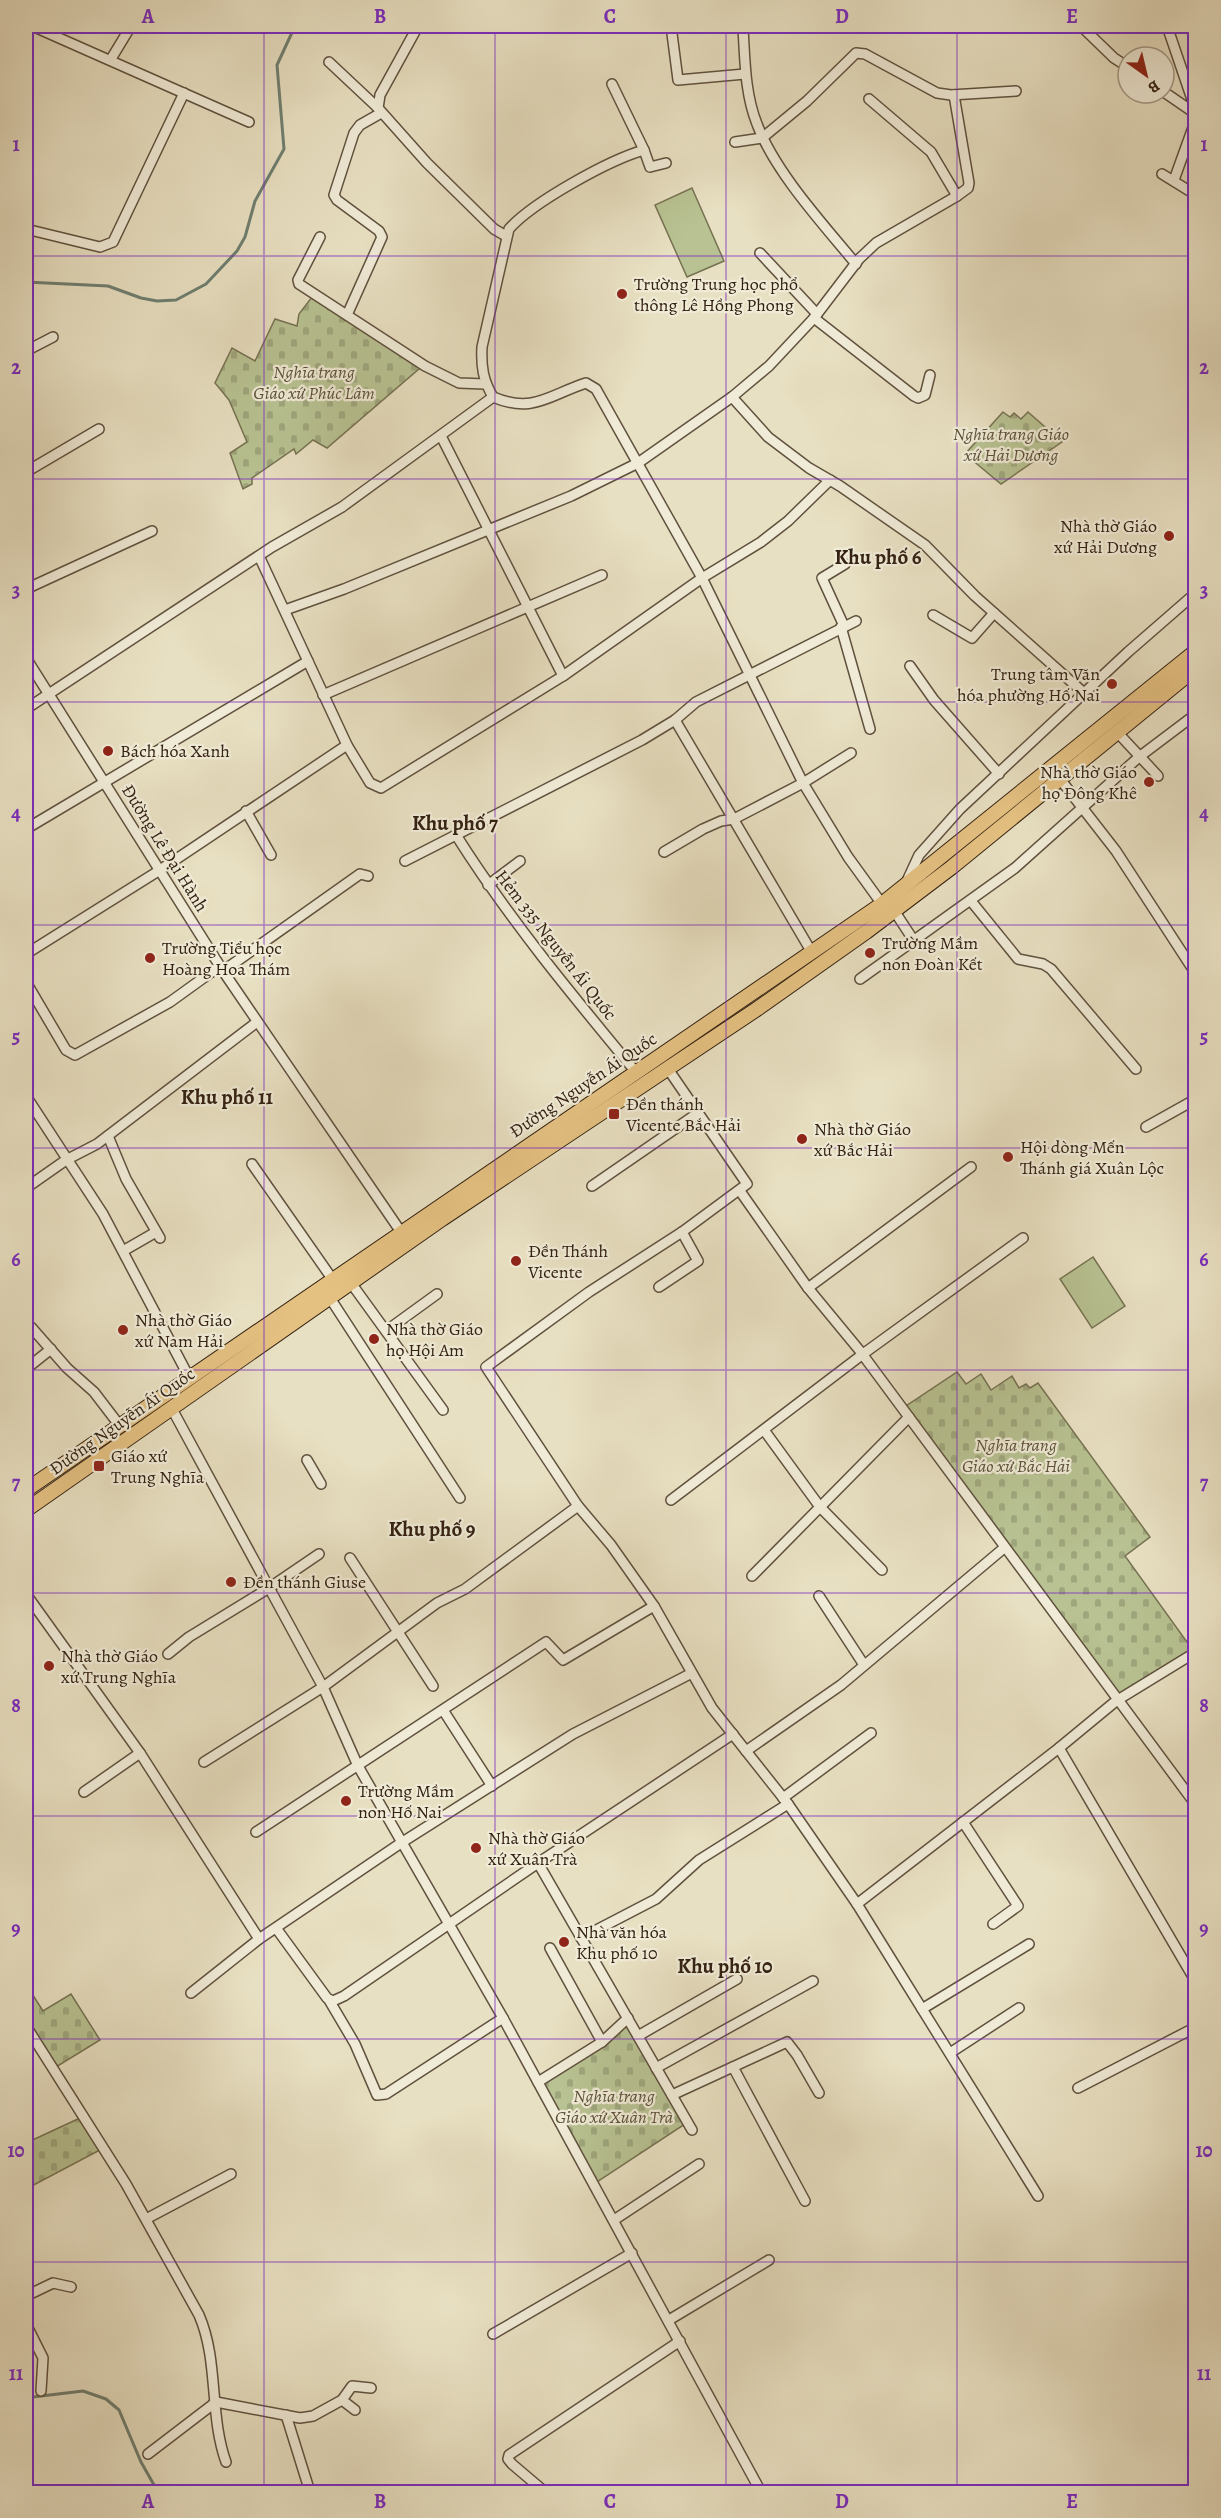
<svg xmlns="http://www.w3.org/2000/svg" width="1221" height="2518" viewBox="0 0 1221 2518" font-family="Alegreya,serif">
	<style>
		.grass { fill: #b8c292; stroke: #767252; stroke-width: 1.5 }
		.cemetery { fill: url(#cemetery-stones); stroke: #767252; stroke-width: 1.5 }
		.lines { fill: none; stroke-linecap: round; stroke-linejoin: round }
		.stream { stroke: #6f7f71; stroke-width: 3 }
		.street-casing { stroke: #60513e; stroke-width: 12 }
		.primary-casing { stroke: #332112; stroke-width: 16 }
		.street { stroke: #f0ebd7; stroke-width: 9 }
		.primary { stroke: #e4c081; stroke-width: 14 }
		.grid { fill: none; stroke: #7b2cbf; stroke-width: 1.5; stroke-opacity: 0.55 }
		.poi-dot { fill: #8f2418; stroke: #f0ebd7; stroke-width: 2 }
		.labels { text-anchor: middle; stroke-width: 4.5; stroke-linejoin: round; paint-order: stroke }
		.poi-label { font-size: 18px; fill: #332112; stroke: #f0ebd7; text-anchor: start }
		.park-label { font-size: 18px; font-style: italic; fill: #5b5138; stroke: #f0ebd7 }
		.street-label { font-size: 18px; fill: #332112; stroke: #f0ebd7 }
		.quarter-label { font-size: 21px; font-weight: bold; fill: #332112; stroke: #f0ebd7 }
		.neatline { fill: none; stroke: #7b2cbf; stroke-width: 2 }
		.grid-label { font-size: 20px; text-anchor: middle; font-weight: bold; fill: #7b2cbf }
	</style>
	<defs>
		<pattern id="cemetery-stones" width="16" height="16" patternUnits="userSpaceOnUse" patternTransform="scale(1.5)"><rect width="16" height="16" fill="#b8c292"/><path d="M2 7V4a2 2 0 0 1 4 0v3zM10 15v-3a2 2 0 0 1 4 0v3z" fill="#9fa67d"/></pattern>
	</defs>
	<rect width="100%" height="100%" fill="#e8e0c2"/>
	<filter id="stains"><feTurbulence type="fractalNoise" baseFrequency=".00333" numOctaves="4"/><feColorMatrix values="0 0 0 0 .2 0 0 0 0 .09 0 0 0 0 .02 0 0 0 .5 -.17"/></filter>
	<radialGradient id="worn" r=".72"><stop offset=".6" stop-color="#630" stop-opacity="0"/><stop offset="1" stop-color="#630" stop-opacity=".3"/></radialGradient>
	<g class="grass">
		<polygon points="692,188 724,261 687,277 655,205"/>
		<polygon points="1093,1257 1125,1306 1092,1328 1060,1279"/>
	</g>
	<g class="cemetery">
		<polygon points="312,297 420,368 327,448 313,440 296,454 294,449 252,478 252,484 243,489 230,453 247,442 229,400 215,383 232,348 255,361 275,319 297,326 299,314"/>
		<polygon points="1003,412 1010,417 1014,413 1021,419 1028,412 1062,442 1001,484 965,454"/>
		<polygon points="957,1372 966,1384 981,1374 991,1390 1012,1376 1019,1388 1026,1384 1030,1388 1038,1383 1150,1537 1125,1556 1192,1649 1117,1695 906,1406"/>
		<polygon points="29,1989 43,2011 71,1994 100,2040 56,2067 26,2021 26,1991"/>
		<polygon points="627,2024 685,2124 597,2182 543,2084"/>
		<polygon points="80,2118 100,2150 26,2189 26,2143"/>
	</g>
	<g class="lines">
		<g class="stream">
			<path d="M519,26C526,36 540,31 549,26"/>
			<polyline points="26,282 108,286 141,298 157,301 176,300 206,284 237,251 245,237 255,201 284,149 277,65 295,26"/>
			<polyline points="26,2395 33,2397 83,2391 106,2399 119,2410 141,2462 158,2492"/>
		</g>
		<defs>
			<g id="street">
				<polyline points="32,26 249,122"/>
				<polyline points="418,26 380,95 378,108 427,163 494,229 506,236"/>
				<polyline points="671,26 678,80 745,74"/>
				<path d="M746,26L743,28C745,61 745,94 757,124C775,172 823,224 856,264"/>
				<polyline points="1081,26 1114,58 1128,67"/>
				<polyline points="1167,26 1196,111"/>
				<polyline points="111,59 131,26"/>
				<polyline points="329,62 378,108"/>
				<path d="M612,84L644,150C609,160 533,202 509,229L482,347C481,367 483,380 493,397C533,414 549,395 586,383L596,389L702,578L803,783L848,857L882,904"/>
				<polyline points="1164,92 1196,114"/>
				<polyline points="954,95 969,183 968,188 957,196"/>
				<polyline points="735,142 762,138 807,101 856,53 865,54 937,93 951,95 1016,91"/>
				<polyline points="644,150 650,167 666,163"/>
				<polyline points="1162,174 1196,195"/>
				<polyline points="1174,180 1196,119"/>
				<polyline points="26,229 100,247 113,242 184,93"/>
				<polyline points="320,237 298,280 299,284 425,366 459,383 485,384"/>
				<polyline points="760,253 817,314"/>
				<polyline points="347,315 382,237 379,231 337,200 334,195 354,133 360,125 381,113"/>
				<polyline points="814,318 914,396 918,398 925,395 930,375"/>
				<polyline points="26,351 53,337"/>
				<polyline points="732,397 768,437 809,468 840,486 925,545 975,596 1084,693"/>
				<polyline points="441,436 563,676"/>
				<polyline points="26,472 99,429"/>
				<polyline points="259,556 347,745 370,783 381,788 563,676 702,578 761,542 788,521 830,480"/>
				<polyline points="26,589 152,531"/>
				<polyline points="285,610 344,589 571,496 638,463 732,397 769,366 814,318 859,259 876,243 957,196 931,152 869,99"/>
				<polyline points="933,615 972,638 994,613"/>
				<polyline points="844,626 822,578 845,564"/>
				<polyline points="841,627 870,729"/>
				<polyline points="26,658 223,971 401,1232"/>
				<polyline points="910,666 934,700 999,774"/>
				<polyline points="323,695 602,575"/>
				<polyline points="26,709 272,547 342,507 493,397"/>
				<polyline points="675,720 811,951"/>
				<polyline points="1117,732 1158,776"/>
				<polyline points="1060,779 1116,851 1196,974"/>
				<polyline points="246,811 271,855"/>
				<polyline points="26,829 308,661"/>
				<path d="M456,835C509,919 572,995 635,1071"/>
				<polyline points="664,852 703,829 721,821 734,819 803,783 851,753"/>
				<polyline points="405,861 642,740 675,720 696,702 856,621"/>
				<polyline points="907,881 919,855 960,809 1128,652 1190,598"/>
				<polyline points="488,885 520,861"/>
				<polyline points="971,901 1018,959 1043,964 1051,969 1136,1069"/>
				<polyline points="895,912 914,941"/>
				<polyline points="26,954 160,870 347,745"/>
				<polyline points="223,971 360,874 368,876"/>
				<polyline points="860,979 1015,868 1139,757 1196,714"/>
				<polyline points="26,982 66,1050 75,1055 170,1002 220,966"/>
				<polyline points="668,1069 747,1184 682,1232 589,1292 486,1367 578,1506 611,1545 654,1606 712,1708 788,1804 857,1904 1038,2196"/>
				<polyline points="26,1096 103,1214 190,1379"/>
				<polyline points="1146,1127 1196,1099"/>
				<polyline points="108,1136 126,1179 160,1238"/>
				<polyline points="252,1164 333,1280"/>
				<polyline points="592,1186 698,1113"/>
				<polyline points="26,1188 66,1160 97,1144 257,1022"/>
				<polyline points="740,1191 808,1288 860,1351 1196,1805"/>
				<polyline points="123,1251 156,1232"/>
				<polyline points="351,1283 443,1410"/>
				<polyline points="659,1287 698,1261 682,1232"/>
				<polyline points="808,1288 971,1167"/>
				<polyline points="330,1298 460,1498"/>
				<polyline points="26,1329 31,1327 67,1368 94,1392 120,1426"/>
				<polyline points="386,1331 437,1294"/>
				<polyline points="26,1369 51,1349"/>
				<polyline points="172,1409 323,1687 358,1766 503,2018 761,2492"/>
				<polyline points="764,1430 820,1507 882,1570"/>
				<polyline points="307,1460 321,1484"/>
				<polyline points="671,1500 863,1354 1023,1238"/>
				<polyline points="350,1558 433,1686"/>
				<polyline points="752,1576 909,1417"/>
				<polyline points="26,1594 140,1753 259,1939"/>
				<polyline points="819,1596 864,1665"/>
				<polyline points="168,1654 189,1637 269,1588 319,1554"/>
				<polyline points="443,1710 492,1786"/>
				<polyline points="1059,1748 1196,1982"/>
				<polyline points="746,1751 841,1685 1004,1548"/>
				<polyline points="204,1762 323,1687 437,1603 465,1589 578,1506"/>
				<polyline points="84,1792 140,1753"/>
				<polyline points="783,1798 871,1733"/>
				<polyline points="963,1822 1018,1906 993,1924"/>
				<polyline points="256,1832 546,1642 563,1660 654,1606"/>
				<polyline points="538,1863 692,2130"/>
				<polyline points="857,1904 1059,1748 1116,1701 1196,1652"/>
				<polyline points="276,1928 327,1998 333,2001 344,1996 538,1863 733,1734"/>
				<polyline points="581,1938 656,1899 699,1860 788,1804"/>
				<polyline points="550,1948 602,2042"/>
				<polyline points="191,1993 259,1939 401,1843 573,1734 690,1674"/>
				<polyline points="329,2000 355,2044 377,2095 386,2094 503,2018"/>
				<polyline points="922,2009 1029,1944"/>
				<path d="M26,2026L126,2184L199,2315C219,2361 209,2415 226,2462"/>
				<polyline points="638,2036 737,1979"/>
				<polyline points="950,2053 1019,2008"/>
				<polyline points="733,2067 805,2201"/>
				<polyline points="656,2068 813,1981"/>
				<polyline points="538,2082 602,2042 628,2018"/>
				<polyline points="1078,2088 1196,2027"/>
				<polyline points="672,2095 787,2042 797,2055 819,2093"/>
				<polyline points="146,2219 231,2174"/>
				<polyline points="614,2220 699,2164"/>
				<polyline points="26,2296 53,2283 71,2287"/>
				<polyline points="669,2320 769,2260"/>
				<polyline points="26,2324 43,2358 41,2391"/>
				<polyline points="493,2334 632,2253"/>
				<polyline points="342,2400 355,2410"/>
				<polyline points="286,2415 310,2492"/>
				<polyline points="148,2454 216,2402 300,2418 313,2416 342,2400 352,2386 371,2388"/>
				<polyline points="545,2492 512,2464 508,2459 509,2455 680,2341"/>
			</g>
			<g id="primary">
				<polyline points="26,1490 882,904 1196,651"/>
				<polyline points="26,1510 442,1219 757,1009 866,932 952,867 1196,668"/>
			</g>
		</defs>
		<use href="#street" class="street-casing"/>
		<use href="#primary" class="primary-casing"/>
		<use href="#street" class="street"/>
		<use href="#primary" class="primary"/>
	</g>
	<path class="grid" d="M264,26V2492M495,26V2492M726,26V2492M957,26V2492M26,256H1196M26,479H1196M26,702H1196M26,925H1196M26,1148H1196M26,1370H1196M26,1593H1196M26,1816H1196M26,2039H1196M26,2262H1196"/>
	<g class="poi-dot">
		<circle cx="622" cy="294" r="6"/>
		<circle cx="1169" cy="536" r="6"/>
		<circle cx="1112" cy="684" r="6"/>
		<circle cx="108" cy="751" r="6"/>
		<circle cx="1149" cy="782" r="6"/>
		<circle cx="870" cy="953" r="6"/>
		<circle cx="150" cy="958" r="6"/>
		<rect x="608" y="1108" width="12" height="12" rx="3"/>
		<circle cx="802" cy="1139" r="6"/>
		<circle cx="1008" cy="1157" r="6"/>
		<circle cx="516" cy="1261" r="6"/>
		<circle cx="123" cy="1330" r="6"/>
		<circle cx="374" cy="1339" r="6"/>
		<rect x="93" y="1460" width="12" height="12" rx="3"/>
		<circle cx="231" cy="1582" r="6"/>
		<circle cx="49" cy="1666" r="6"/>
		<circle cx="346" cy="1801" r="6"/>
		<circle cx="476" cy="1848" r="6"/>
		<circle cx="564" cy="1942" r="6"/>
	</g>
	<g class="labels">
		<g class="poi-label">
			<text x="634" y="290">Trường Trung học phổ<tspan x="634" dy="21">thông Lê Hồng Phong</tspan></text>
			<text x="1157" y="532" text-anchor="end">Nhà thờ Giáo<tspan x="1157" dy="21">xứ Hải Dương</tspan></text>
			<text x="1100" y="680" text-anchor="end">Trung tâm Văn<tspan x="1100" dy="21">hóa phường Hố Nai</tspan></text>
			<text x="120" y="757">Bách hóa Xanh</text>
			<text x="1137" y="778" text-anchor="end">Nhà thờ Giáo<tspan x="1137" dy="21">họ Đông Khê</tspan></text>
			<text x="882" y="949">Trường Mầm<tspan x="882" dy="21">non Đoàn Kết</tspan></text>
			<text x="162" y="954">Trường Tiểu học<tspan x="162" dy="21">Hoàng Hoa Thám</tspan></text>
			<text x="626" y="1110">Đền thánh<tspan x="626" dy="21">Vicente Bắc Hải</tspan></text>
			<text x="814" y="1135">Nhà thờ Giáo<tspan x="814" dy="21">xứ Bắc Hải</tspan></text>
			<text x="1020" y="1153">Hội dòng Mến<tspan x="1020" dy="21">Thánh giá Xuân Lộc</tspan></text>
			<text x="528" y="1257">Đền Thánh<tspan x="528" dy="21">Vicente</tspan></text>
			<text x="135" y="1326">Nhà thờ Giáo<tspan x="135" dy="21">xứ Nam Hải</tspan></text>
			<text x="386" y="1335">Nhà thờ Giáo<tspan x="386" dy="21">họ Hội Am</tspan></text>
			<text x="111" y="1462">Giáo xứ<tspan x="111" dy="21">Trung Nghĩa</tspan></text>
			<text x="243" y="1588">Đền thánh Giuse</text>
			<text x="61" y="1662">Nhà thờ Giáo<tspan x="61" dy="21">xứ Trung Nghĩa</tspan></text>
			<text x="358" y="1797">Trường Mầm<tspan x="358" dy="21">non Hố Nai</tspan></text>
			<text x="488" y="1844">Nhà thờ Giáo<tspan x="488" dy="21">xứ Xuân Trà</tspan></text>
			<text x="576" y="1938">Nhà văn hóa<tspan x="576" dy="21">Khu phố 10</tspan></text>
		</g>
		<g class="park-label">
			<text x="314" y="378">Nghĩa trang<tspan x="314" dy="21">Giáo xứ Phúc Lâm</tspan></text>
			<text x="1011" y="440">Nghĩa trang Giáo<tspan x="1011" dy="21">xứ Hải Dương</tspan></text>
			<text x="1016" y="1451">Nghĩa trang<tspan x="1016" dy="21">Giáo xứ Bắc Hải</tspan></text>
			<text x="614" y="2102">Nghĩa trang<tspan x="614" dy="21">Giáo xứ Xuân Trà</tspan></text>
		</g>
		<g class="street-label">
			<text transform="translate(165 848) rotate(58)" y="6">Đường Lê Đại Hành</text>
			<text transform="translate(556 945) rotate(52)" y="6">Hẻm 335 Nguyễn Ái Quốc</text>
			<text transform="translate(583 1085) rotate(-34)" y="6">Đường Nguyễn Ái Quốc</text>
			<text transform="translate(122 1421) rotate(-35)" y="6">Đường Nguyễn Ái Quốc</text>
		</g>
		<g class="quarter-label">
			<text x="878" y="564">Khu phố 6</text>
			<text x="455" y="830">Khu phố 7</text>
			<text x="227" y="1104">Khu phố 11</text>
			<text x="432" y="1536">Khu phố 9</text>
			<text x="725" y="1973">Khu phố 10</text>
		</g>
	</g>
	<rect width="1221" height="2518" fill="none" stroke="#e8e0c2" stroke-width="66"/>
	<g transform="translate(1146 75) rotate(146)"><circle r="28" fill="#f0ebd7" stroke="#a49a88" stroke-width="1.5"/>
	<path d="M0-4.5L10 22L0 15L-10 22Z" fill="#8f2418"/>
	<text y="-9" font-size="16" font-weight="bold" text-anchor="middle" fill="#332112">B</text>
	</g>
	<rect x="33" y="33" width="1155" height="2452" class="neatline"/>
	<g class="grid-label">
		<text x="148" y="23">A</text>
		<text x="380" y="23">B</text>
		<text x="610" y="23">C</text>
		<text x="842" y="23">D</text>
		<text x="1072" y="23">E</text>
		<text x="16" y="151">1</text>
		<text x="1204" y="151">1</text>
		<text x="16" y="374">2</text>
		<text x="1204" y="374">2</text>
		<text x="16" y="597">3</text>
		<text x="1204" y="597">3</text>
		<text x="16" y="820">4</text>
		<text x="1204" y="820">4</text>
		<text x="16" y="1043">5</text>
		<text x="1204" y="1043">5</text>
		<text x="16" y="1266">6</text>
		<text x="1204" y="1266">6</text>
		<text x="16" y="1489">7</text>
		<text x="1204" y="1489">7</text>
		<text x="16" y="1712">8</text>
		<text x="1204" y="1712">8</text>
		<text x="16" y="1935">9</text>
		<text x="1204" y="1935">9</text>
		<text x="16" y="2157">10</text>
		<text x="1204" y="2157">10</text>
		<text x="16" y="2380">11</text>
		<text x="1204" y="2380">11</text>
		<text x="148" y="2508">A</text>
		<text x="380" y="2508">B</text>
		<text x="610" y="2508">C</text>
		<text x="842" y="2508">D</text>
		<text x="1072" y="2508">E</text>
	</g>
	<rect width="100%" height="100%" filter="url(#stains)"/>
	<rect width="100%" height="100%" fill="url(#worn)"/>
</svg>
